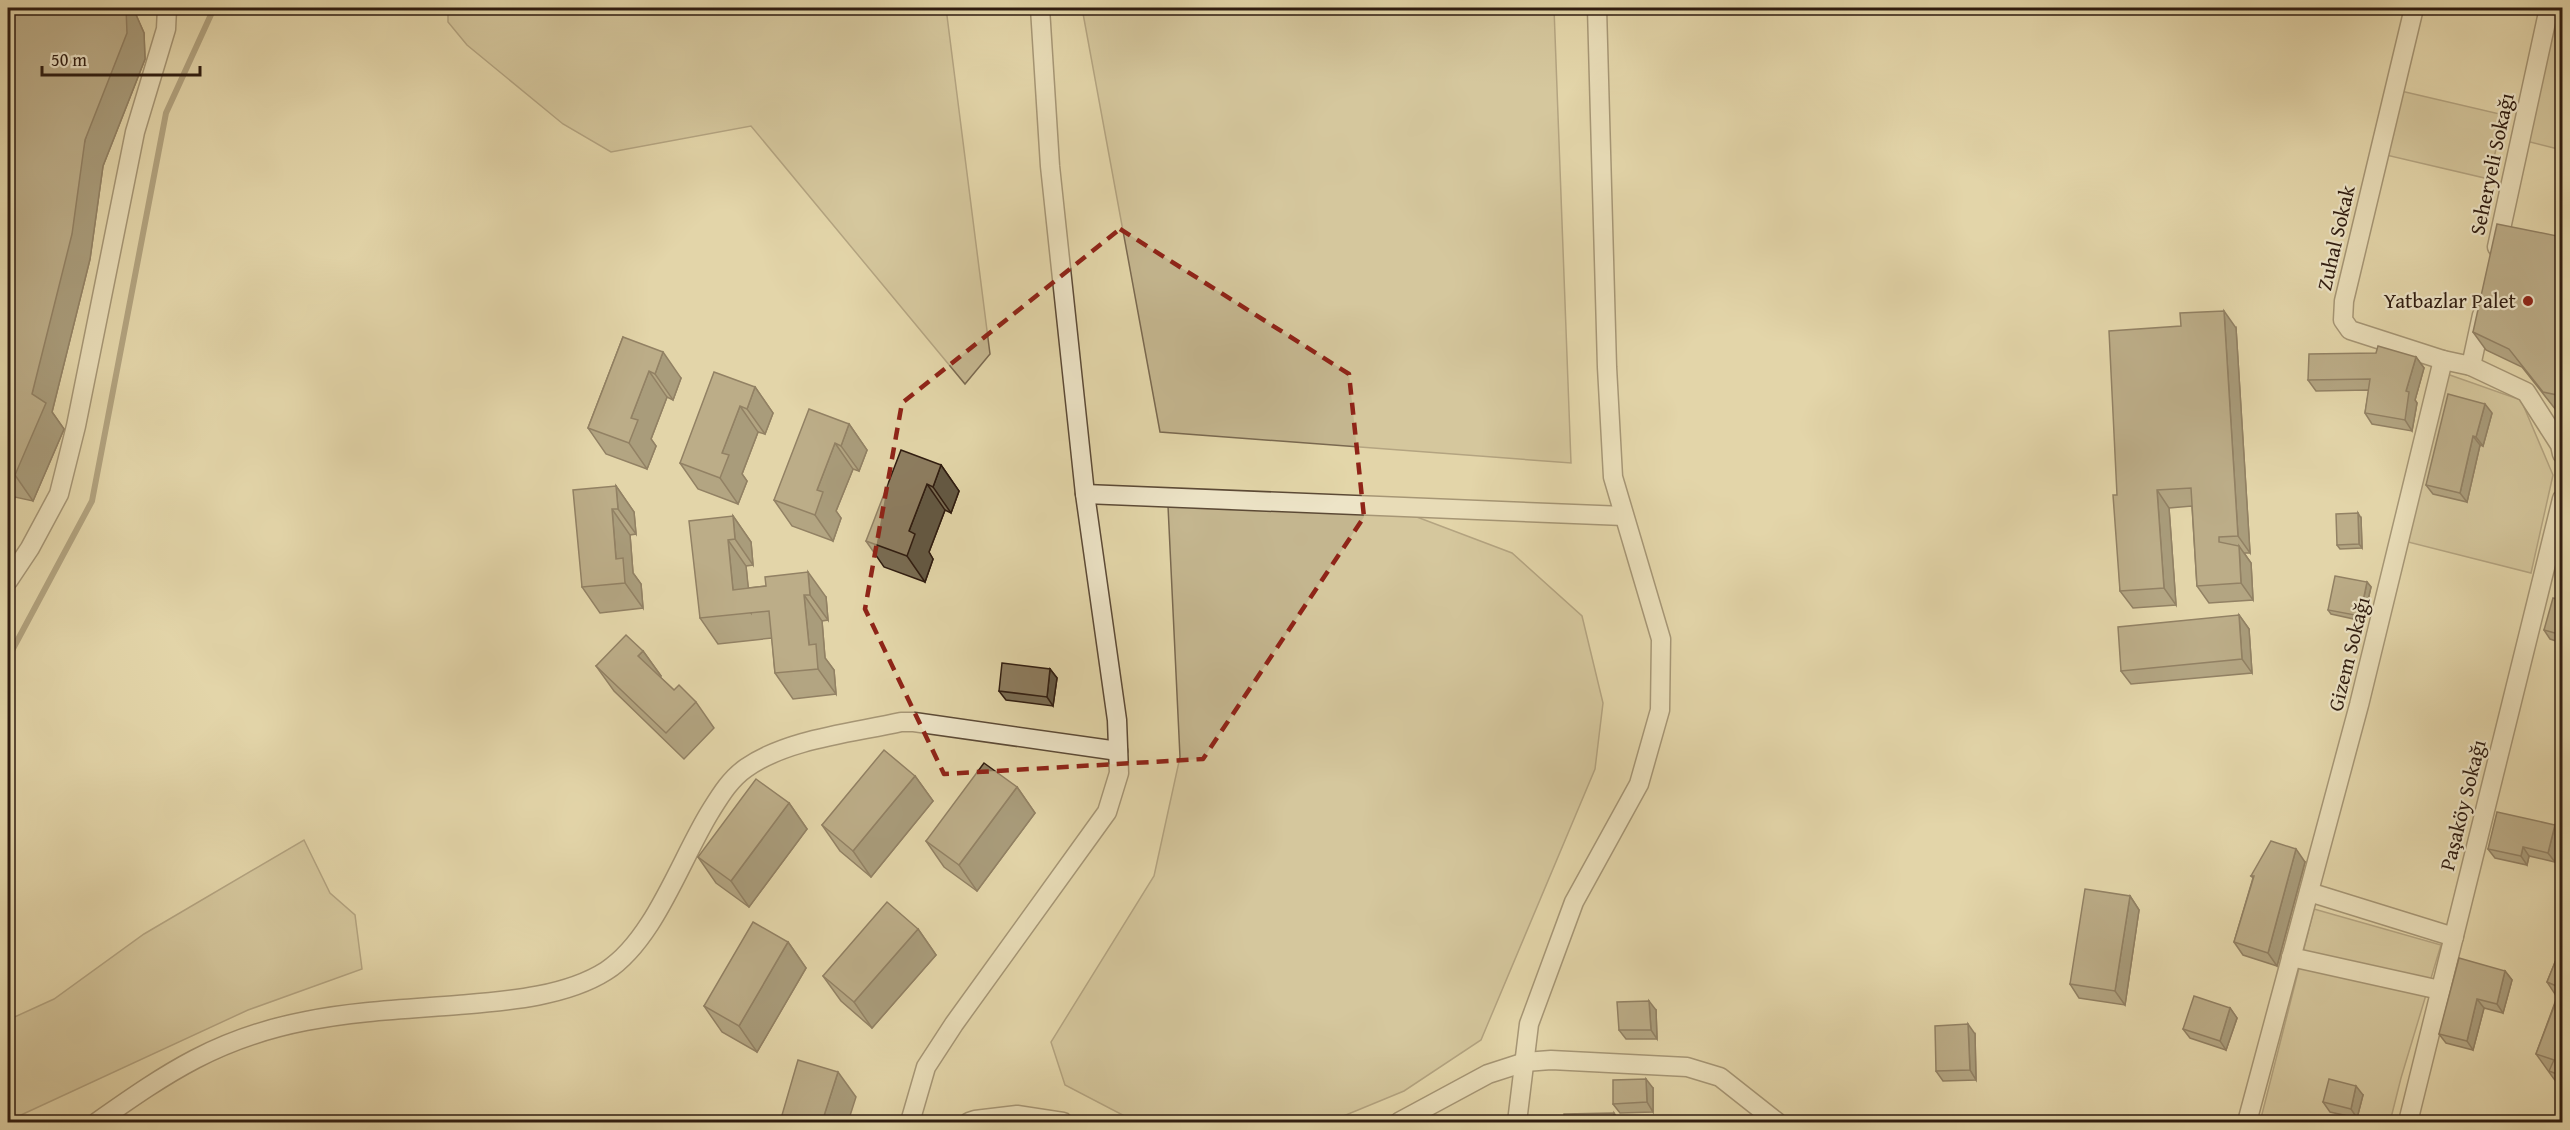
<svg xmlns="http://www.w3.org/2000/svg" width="2570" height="1130" viewBox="0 0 2570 1130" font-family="'Gentium Book Plus',serif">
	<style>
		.green { fill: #c4b68f; stroke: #7a6950; stroke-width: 1.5 }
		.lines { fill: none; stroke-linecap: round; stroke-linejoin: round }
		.stream { stroke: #76664d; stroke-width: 6 }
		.street-casing { stroke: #5c4a36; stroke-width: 21 }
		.street { stroke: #ede4c7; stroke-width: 18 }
		.wall { fill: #796c53; stroke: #2f1c10; stroke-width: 1.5 }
		.shaded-wall { fill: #635843; stroke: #2f1c10; stroke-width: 1.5 }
		.building { fill: #8d7d60; stroke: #2f1c10; stroke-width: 1.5 }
		.marked { fill: none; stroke: #8f2418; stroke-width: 4.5; stroke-dasharray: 12 8; stroke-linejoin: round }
		.poi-dot { fill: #8f2418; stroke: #ede4c7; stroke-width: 2 }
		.labels { text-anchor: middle; stroke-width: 4.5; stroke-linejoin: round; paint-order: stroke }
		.street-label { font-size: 21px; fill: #2f1c10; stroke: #ede4c7 }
		.poi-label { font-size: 21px; fill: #2f1c10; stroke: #ede4c7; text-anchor: end }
	</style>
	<rect width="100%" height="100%" fill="#e3d6a9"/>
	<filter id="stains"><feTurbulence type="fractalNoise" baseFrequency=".00333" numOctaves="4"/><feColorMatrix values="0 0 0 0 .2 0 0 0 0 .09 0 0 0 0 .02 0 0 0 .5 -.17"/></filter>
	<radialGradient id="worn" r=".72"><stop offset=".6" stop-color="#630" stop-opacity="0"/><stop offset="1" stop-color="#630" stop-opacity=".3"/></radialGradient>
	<g class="green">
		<polygon points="448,8 946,8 990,354 965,384 751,126 611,152 563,124 467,45 448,22"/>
		<polygon points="1082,8 1554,8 1571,463 1160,432"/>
		<polygon points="2555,8 2562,8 2562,150 2526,141"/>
		<polygon points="2401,91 2504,115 2489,179 2386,155"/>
		<polygon points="2447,374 2521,400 2553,475 2531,573 2408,542"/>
		<polygon points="1168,506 1409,514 1512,553 1582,616 1603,703 1595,769 1481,1040 1404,1091 1329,1122 1136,1122 1065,1085 1051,1042 1154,876 1180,757"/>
		<polygon points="304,840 330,893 355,915 362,969 248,1010 8,1121 8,1020 54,999 144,934"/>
		<polygon points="2314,909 2441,945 2401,1078 2390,1122 2260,1122"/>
	</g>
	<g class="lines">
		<polyline class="stream" points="8,658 92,501 166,113 214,8"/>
		<defs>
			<g id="street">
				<polyline points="2414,8 2344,301 2343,320 2350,330 2443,360 2471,366 2526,392 2560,445 2562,454"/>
				<polyline points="2497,247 2549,8"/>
				<polyline points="2471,366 2482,315"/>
				<polyline points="1085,494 1624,516"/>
				<polyline points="8,581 30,548 59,494 76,426 135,132 166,29 167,8"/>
				<polyline points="2309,892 2454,937"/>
				<polyline points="2291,957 2440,990"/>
				<path d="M97,1122C168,1072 218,1038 306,1021C356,1011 407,1009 458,1005C505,1001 565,997 606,971C654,940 680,861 710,812C720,796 730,779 746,768C787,739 852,733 901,722H914L1118,751"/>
				<polyline points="910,1122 926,1067 954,1024 1107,812 1119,773 1117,720 1085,494 1050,166 1040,8"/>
				<polyline points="969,1122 975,1120 1017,1115 1063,1122"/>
				<polyline points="1399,1122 1488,1074 1525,1062 1551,1060 1687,1067 1720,1077 1777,1122"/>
				<polyline points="1517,1122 1529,1024 1574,902 1639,784 1660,710 1661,639 1613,477 1607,367 1597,8"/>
				<polyline points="2247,1122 2359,705 2443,360"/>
				<polyline points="2408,1122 2562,499"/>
			</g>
		</defs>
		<use href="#street" class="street-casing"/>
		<use href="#street" class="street"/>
	</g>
	<g class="wall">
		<polygon points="8,8 133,8 144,33 145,59 103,166 90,259 52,412 64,429 33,501 15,497 8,512"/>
		<polygon points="2562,237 2562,411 2556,410 2522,367 2486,350 2473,332"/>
		<polygon points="2236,328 2250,553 2244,553 2251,563 2253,600 2209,603 2197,586 2192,506 2169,508 2176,605 2133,608 2120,591 2117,495"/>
		<polygon points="623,337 681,378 673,400 667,397 651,439 656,446 647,469 606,454 588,428"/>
		<polygon points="2416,357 2424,368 2415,400 2417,403 2412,431 2372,424 2365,413 2369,390 2316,391 2308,380"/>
		<polygon points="755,387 773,413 765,434 758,432 742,474 747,481 738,504 698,489 680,463"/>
		<polygon points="2492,413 2483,446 2480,445 2467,502 2433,494 2426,485"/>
		<polygon points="849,424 867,450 859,471 853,469 836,511 841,518 833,541 792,526 774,500"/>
		<polygon points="941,465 959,491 951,513 945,510 929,552 933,559 925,582 884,567 866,541"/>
		<polygon points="616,486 634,512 636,534 630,535 633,573 641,584 643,608 600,613 582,587"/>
		<polygon points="733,516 751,542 753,565 746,566 748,588 766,586 826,597 828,620 822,621 825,658 834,670 836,694 793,699 775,673 772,638 718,644 700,618"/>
		<polygon points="2361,518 2362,548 2340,549 2337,545"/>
		<polygon points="2367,582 2371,587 2363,621 2331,614 2328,610"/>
		<polygon points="2562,600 2562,643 2550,639 2544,630"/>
		<polygon points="2239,615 2249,629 2252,673 2131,684 2121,671"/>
		<polygon points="643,651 661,676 660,677 674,690 696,702 714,728 684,759 614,691 596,666"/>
		<polygon points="1050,669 1057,678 1053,706 1006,700 999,691"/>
		<polygon points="915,776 933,801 871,877 840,851 822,825"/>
		<polygon points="1017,787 1035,813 977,891 944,867 926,841"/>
		<polygon points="789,803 807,829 749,907 716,883 698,857"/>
		<polygon points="2555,825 2561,834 2555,862 2529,856 2527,865 2495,858 2488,849"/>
		<polygon points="2305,862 2277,966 2243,955 2234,942 2253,878 2251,876"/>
		<polygon points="2130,896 2139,910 2125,1005 2079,998 2070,984"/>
		<polygon points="918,929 936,955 872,1028 841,1001 823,976"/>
		<polygon points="788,942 806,968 757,1052 722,1032 704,1006"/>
		<polygon points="2562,945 2562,1090 2555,1080 2554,1079 2536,1054 2557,997 2547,982"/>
		<polygon points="2505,971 2512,980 2503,1013 2484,1008 2473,1050 2446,1043 2439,1034"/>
		<polygon points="2230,1008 2237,1018 2226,1050 2190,1038 2183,1029"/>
		<polygon points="1656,1010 1657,1039 1626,1039 1619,1030"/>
		<polygon points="1975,1034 1976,1080 1943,1081 1936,1071"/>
		<polygon points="1653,1088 1653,1112 1620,1113 1613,1104"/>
		<polygon points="2363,1095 2357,1118 2330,1112 2323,1102"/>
	</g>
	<g class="shaded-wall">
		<polygon points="126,8 133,8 144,33 145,59 103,166 90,259 52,412 64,429 33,501 15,475 85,140"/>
		<polygon points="2224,311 2236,328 2250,553 2238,536"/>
		<polygon points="663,352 681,378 673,400 655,374"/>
		<polygon points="2416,357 2424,368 2415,400 2417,403 2412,431 2405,420 2406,391"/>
		<polygon points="649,371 667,397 651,439 656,446 647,469 629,443 631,418"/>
		<polygon points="755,387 773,413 765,434 747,409"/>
		<polygon points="2485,404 2492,413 2483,446 2476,437"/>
		<polygon points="740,406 758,432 742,474 747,481 738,504 720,478 722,453"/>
		<polygon points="849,424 867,450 859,471 841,446"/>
		<polygon points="2473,436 2480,445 2467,502 2460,493"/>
		<polygon points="835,443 853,469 836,511 841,518 833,541 815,515 817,490"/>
		<polygon points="941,465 959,491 951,513 933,487"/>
		<polygon points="927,484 945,510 929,552 933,559 925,582 907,556 909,531"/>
		<polygon points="616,486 634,512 636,534 618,509"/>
		<polygon points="8,487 15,497 8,512"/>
		<polygon points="2157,490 2169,508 2176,605 2164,588"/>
		<polygon points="612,509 630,535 633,573 641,584 643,608 625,583 616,559"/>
		<polygon points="2358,513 2361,518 2362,548 2359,544"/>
		<polygon points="733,516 751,542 753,565 735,539"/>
		<polygon points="728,540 746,566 751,613 733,590"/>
		<polygon points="2239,546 2251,563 2253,600 2241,583"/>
		<polygon points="808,572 826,597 828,620 810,595"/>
		<polygon points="2367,582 2371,587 2363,621 2360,616"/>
		<polygon points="804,595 822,621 825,658 834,670 836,694 818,669 809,645"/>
		<polygon points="2239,615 2249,629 2252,673 2242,659"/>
		<polygon points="643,651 661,676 656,682 638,656"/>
		<polygon points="1050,669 1057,678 1053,706 1047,697"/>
		<polygon points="915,776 933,801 871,877 853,851"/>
		<polygon points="1017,787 1035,813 977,891 959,865"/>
		<polygon points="789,803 807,829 749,907 731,881"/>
		<polygon points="2555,825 2561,834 2555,862 2548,853"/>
		<polygon points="2523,847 2529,856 2527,865 2521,856"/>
		<polygon points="2296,849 2305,862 2277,966 2268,953"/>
		<polygon points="2130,896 2139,910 2125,1005 2115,991"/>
		<polygon points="918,929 936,955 872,1028 854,1002"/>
		<polygon points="788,942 806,968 757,1052 739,1026"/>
		<polygon points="2505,971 2512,980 2503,1013 2497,1004"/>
		<polygon points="2477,999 2484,1008 2473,1050 2467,1041"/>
		<polygon points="1649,1001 1656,1010 1657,1039 1651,1030"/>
		<polygon points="2230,1008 2237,1018 2226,1050 2220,1041"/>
		<polygon points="1968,1024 1975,1034 1976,1080 1970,1070"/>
		<polygon points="838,1072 856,1097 848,1122 822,1122"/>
		<polygon points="1646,1079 1653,1088 1653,1112 1647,1102"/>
		<polygon points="2356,1086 2363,1095 2357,1118 2351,1109"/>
		<polygon points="1614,1113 1620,1122 1614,1122"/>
	</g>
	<g class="building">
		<polygon points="8,8 126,8 127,33 85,140 72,234 32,394 46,403 15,475 8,474"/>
		<polygon points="2497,224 2562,237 2562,396 2543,392 2509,349 2473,332"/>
		<polygon points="2224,311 2238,536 2219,537 2219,542 2239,546 2241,583 2197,586 2191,488 2157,490 2164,588 2120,591 2113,495 2117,495 2109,331 2181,326 2180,313"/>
		<polygon points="623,337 663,352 655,374 649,371 631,418 638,420 629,443 588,428"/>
		<polygon points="2378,346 2416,357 2406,391 2409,392 2405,420 2365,413 2370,379 2308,380 2309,354 2376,353"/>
		<polygon points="714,372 755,387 747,409 740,406 722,453 729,455 720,478 680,463"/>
		<polygon points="2448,394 2485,404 2476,437 2473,436 2460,493 2426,485"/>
		<polygon points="809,409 849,424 841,446 835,443 817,490 823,492 815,515 774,500"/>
		<polygon points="901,450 941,465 933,487 927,484 909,531 915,534 907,556 866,541"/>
		<polygon points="616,486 618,509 612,509 616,559 623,558 625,583 582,587 573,490"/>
		<polygon points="2358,513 2359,544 2337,545 2336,514"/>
		<polygon points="733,516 735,539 728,540 733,590 766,586 765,577 808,572 810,595 804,595 809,645 816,644 818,669 775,673 769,611 700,618 689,521"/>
		<polygon points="2335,576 2367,582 2360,616 2328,610"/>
		<polygon points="2553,598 2562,600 2562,635 2544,630"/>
		<polygon points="2239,615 2242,659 2121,671 2118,627"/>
		<polygon points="626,635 643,651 638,656 674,690 679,685 696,702 666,733 596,666"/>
		<polygon points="1002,663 1050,669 1047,697 999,691"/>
		<polygon points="884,750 915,776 853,851 822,825"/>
		<polygon points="984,763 1017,787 959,865 926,841"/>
		<polygon points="756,779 789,803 731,881 698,857"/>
		<polygon points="2497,812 2555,825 2548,853 2523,847 2521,856 2488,849"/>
		<polygon points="2271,841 2296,849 2268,953 2234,942 2254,876 2251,876"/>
		<polygon points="2085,889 2130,896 2115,991 2070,984"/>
		<polygon points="887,902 918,929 854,1002 823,976"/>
		<polygon points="753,922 788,942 739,1026 704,1006"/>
		<polygon points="2562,945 2562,1076 2549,1071 2554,1060 2536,1054 2561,988 2547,982"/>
		<polygon points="2459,958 2505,971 2497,1004 2477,999 2467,1041 2439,1034"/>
		<polygon points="2194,996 2230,1008 2220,1041 2183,1029"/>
		<polygon points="1649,1001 1651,1030 1619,1030 1617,1002"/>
		<polygon points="1968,1024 1970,1070 1936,1071 1935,1026"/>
		<polygon points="798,1060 838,1072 822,1122 780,1122"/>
		<polygon points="1646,1079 1647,1102 1613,1104 1613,1080"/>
		<polygon points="2329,1079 2356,1086 2351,1109 2323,1102"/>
		<polygon points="1614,1113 1614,1122 1564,1122 1564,1114"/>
	</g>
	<path d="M0 0H2570V1130H0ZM1120,229L1349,374L1364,517L1203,759L944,774L865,609L902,403Z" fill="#e3d6a9" fill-opacity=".55" fill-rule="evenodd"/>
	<path class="marked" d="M1120,229L1349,374L1364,517L1203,759L944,774L865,609L902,403Z"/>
	<circle class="poi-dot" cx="2528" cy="301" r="6"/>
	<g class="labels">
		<g class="street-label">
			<text transform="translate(2492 164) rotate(-78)" y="7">Seheryeli Sokağı</text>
			<text transform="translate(2336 238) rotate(-77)" y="7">Zuhal Sokak</text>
			<text transform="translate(2349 654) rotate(-76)" y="7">Gizem Sokağı</text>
			<text transform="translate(2463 805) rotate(-76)" y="7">Paşaköy Sokağı</text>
		</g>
		<g class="poi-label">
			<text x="2516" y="308">Yatbazlar Palet</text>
		</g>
	</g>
	<rect width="2570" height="1130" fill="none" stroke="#e3d6a9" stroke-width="30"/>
	<rect x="9" y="9" width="2552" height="1112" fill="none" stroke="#2f1c10" stroke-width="3"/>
	<rect x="15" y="15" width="2540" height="1100" fill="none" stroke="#2f1c10" stroke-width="1.5"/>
	<path d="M42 66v9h158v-9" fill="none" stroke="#2f1c10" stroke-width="3"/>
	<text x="51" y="66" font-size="18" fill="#2f1c10" stroke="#ede4c7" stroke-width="4.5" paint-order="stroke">50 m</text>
	<rect width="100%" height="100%" filter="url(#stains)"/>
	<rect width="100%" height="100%" fill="url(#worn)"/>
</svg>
